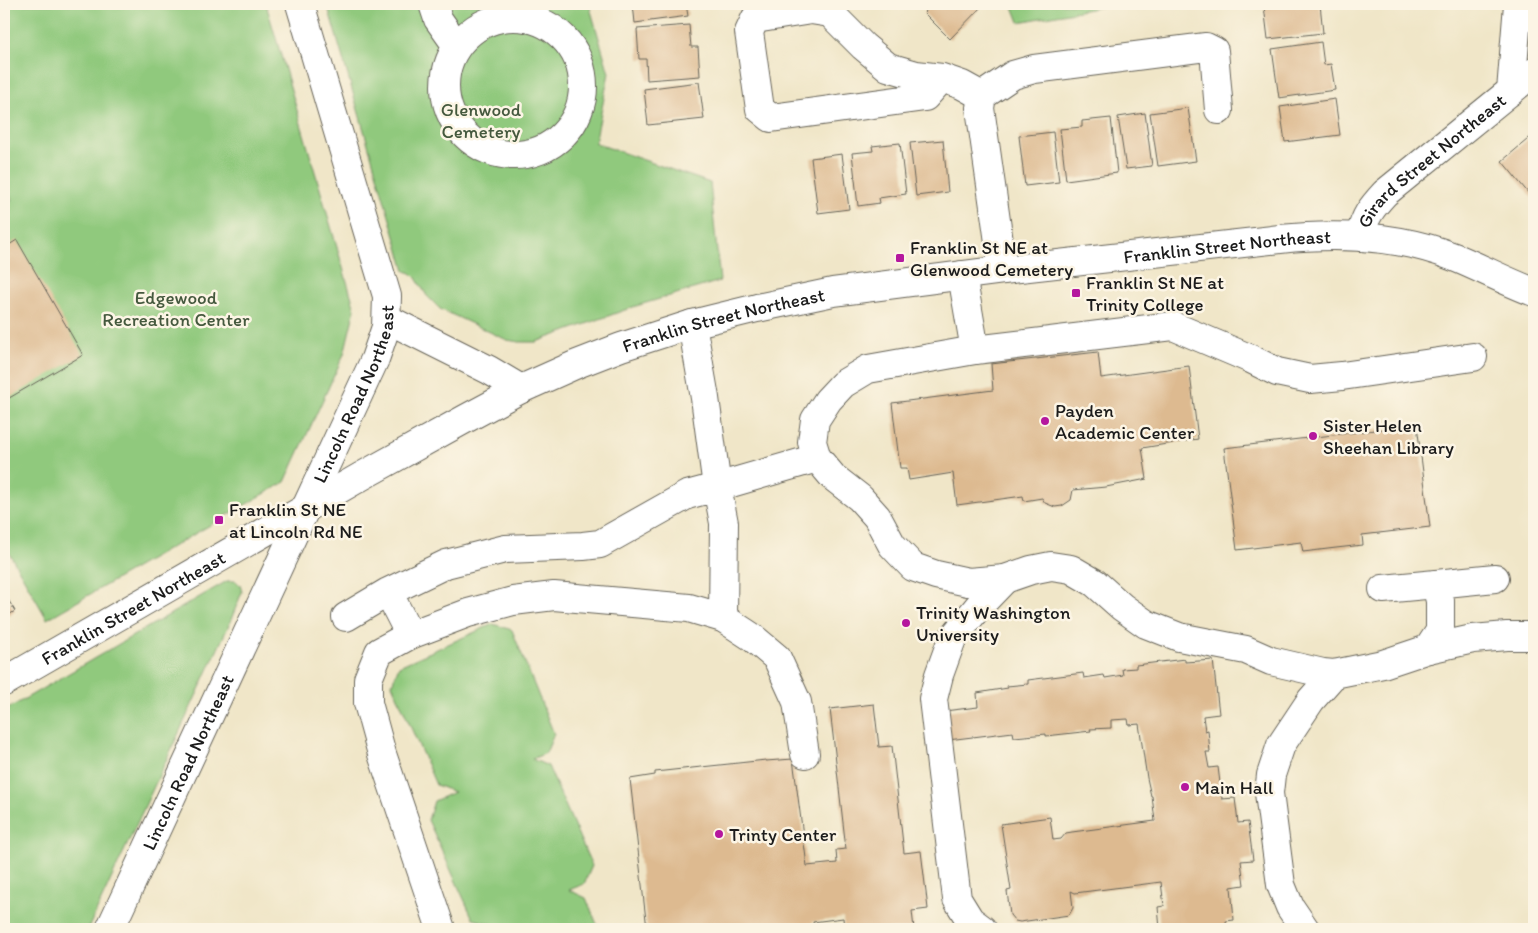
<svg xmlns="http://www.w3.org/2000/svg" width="1538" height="933" viewBox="0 0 1538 933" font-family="Itim,sans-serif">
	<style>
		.green { fill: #90c97d; stroke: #56724c }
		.building { fill: #ddba90 }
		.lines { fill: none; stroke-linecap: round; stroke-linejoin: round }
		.minor-casing { stroke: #666358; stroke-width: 30 }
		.minor { stroke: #fff; stroke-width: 28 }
		.poi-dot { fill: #b5179e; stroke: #fcf5e5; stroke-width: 2 }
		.labels { text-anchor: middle; stroke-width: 5; stroke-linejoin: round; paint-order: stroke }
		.park-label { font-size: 19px; fill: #45593e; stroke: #fcf5e5 }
		.street-label { font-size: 19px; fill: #1c1c1c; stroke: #fcf5e5 }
		.poi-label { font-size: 19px; fill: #1c1c1c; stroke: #fcf5e5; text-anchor: start }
	</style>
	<rect width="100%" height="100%" fill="#fcf5e5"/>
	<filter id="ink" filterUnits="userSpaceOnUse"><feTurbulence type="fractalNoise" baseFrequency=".02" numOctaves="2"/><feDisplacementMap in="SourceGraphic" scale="10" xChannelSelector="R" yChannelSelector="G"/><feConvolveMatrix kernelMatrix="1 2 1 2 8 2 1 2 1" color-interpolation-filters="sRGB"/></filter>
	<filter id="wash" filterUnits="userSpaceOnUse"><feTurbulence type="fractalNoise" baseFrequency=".0096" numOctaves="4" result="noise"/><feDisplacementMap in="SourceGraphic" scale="20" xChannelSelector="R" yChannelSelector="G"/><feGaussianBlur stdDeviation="1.12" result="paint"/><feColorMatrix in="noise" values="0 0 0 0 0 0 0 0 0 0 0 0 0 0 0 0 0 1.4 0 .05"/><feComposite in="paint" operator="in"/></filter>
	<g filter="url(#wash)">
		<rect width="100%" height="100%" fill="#f0e6c8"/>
		<g class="green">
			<polygon points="4,4 266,4 355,309 344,354 285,482 47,619 4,544 4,204 12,200 4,185"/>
			<polygon points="327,4 589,4 609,73 595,143 710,183 720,281 636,306 536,342 519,342 507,340 440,309 427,296 416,278 411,273 405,271"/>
			<polygon points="1012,4 1117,4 1019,22"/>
			<polygon points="227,581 236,581 240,585 242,592 228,627 88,929 4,929 4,711"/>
			<polygon points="493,624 512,630 554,734 546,753 532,759 548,766 592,866 584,884 569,890 586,898 599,929 480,929 492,924 473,919 428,820 434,801 454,792 436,785 392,684 399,666"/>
		</g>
		<g id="blocks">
			<g class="building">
				<polygon points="633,4 686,4 688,16 635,23"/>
				<polygon points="916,4 926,4 920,9"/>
				<polygon points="933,4 984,4 950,39 924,13"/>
				<polygon points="1283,4 1320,4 1323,33 1268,39 1264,6"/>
				<polygon points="689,25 691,47 698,47 700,76 647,80 646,59 639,59 637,29"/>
				<polygon points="1321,42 1324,65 1331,64 1335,90 1279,98 1272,49"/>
				<polygon points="699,82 704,119 648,125 644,89"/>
				<polygon points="1335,99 1340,135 1285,142 1280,107"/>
				<polygon points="1188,108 1196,161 1158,166 1150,113"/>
				<polygon points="1145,113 1152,166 1126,169 1118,117"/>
				<polygon points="1111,118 1117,173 1066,180 1060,129 1082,127 1082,121"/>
				<polygon points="1053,132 1059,182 1025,186 1019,136"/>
				<polygon points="1534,134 1534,200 1502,161"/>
				<polygon points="943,140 948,192 916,196 910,143"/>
				<polygon points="900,143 906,194 879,198 880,203 858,206 852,153 873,151 872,146"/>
				<polygon points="842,154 849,209 818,213 811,158"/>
				<polygon points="17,240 83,355 4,401 4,248"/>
				<polygon points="1098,352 1101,378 1189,366 1198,439 1142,448 1147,479 1106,487 1073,490 1071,500 1062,506 1055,507 1045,503 1042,498 1024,501 1023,496 957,505 953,473 909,480 907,468 900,468 892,403 993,390 991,364"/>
				<polygon points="1417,425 1430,527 1362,535 1363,545 1336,548 1303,552 1301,542 1237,550 1224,448"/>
				<polygon points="4,593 15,611 4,618"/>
				<polygon points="1185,659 1185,662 1213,660 1219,714 1203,716 1205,731 1208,730 1210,752 1206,752 1209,768 1218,767 1222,799 1235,798 1238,823 1248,822 1253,860 1241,861 1244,885 1231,887 1234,920 1226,921 1227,929 1160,929 1158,907 1164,906 1161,882 1075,893 1071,891 1073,908 1069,915 1020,922 1015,921 1010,915 1007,891 1011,890 1001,824 1050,817 1053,840 1061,839 1066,833 1072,832 1155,821 1152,796 1151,796 1147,778 1139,724 1129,725 1128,719 1111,720 1111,728 1090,729 1091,731 1046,736 1046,734 1014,737 1013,732 948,740 944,711 978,707 977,693 1008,688 1007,686 1028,684 1028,680 1083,673 1084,678 1104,675 1105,678 1123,675 1122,669 1136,668 1136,665"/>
				<polygon points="874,704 879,747 892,746 904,853 921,851 928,909 912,911 914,929 844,929 843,918 813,922 814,929 647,929 630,779 655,775 655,772 766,760 766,761 793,759 807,866 837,863 836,850 846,849 830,709"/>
			</g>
		</g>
	</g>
	<g filter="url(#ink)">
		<use href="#blocks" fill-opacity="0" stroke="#666358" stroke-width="1"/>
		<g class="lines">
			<defs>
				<g id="minor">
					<polyline points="433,4 438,19 457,46"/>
					<circle cx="514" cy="86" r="69"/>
					<polyline points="942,78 925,97 771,118 760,109 749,32 755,19 811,10 830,13 863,46 888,67 916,75 942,78 962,85 982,96"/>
					<polyline points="1511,91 1518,4"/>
					<path id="s1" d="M1360,236C1365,216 1371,208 1385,193L1534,72"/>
					<polyline points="1003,270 980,108 982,96 1013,75 1034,69 1206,47 1214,51 1219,110"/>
					<polyline points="962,275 975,350 868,369 843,384 828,400 815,420 812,442 817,458 833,477 860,498 877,517 892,545 913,567 936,575 968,582 1005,579 1031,570 1051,566 1071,569 1095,583 1122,607 1146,624 1179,637 1246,650 1271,661 1323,673 1334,674 1383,664 1428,649 1440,631 1440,601 1436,584 1495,578"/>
					<polyline points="387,319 489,370 521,389"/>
					<polyline points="692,324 705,398 717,487 817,458"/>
					<polyline points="975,350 1173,326 1251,359 1277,372 1310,379 1342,376 1473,357"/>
					<polyline points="1383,589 1436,584"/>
					<polyline points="346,617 388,592 446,564 505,549 583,546 600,544 687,495 717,487 724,523 723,618 689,608 554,596 513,601 468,613 410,635 388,592"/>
					<polyline points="723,618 752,637 777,658 797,702 805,754"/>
					<polyline points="410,635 379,652 368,679 368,703 382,754 441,929"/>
					<polyline points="1428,649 1473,639 1507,636 1534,636"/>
					<path id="s2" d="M4,682L362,476L467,418L521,389L577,364L621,347L692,324L757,308L833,292L1003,270L1280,239C1338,233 1399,235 1454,257C1481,268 1507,282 1534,292"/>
					<path id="s3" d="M110,929L375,359L386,327L387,296L300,4"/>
					<polyline points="982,929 970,920 957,899 933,699 939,675 952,639 978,607 1005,579"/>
					<polyline points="1305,929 1290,907 1281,885 1269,793 1271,775 1281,745 1311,700 1334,674"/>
				</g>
			</defs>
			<use href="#minor" class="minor-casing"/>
			<use href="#minor" class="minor"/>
		</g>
	</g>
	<g class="poi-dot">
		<rect x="895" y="253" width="10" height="10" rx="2.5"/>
		<rect x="1071" y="288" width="10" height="10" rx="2.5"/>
		<circle cx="1045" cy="421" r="5"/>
		<circle cx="1313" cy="436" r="5"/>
		<rect x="214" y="515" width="10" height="10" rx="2.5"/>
		<circle cx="906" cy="623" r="5"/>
		<circle cx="1185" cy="787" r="5"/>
		<circle cx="719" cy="834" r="5"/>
	</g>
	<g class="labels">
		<g class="park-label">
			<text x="481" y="116">Glenwood<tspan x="481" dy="22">Cemetery</tspan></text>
			<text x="176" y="304">Edgewood<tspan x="176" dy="22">Recreation Center</tspan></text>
		</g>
		<g class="street-label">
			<text dy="7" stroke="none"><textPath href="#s1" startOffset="106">Girard Street Northeast</textPath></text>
			<text dy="7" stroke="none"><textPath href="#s2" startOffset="1319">Franklin Street Northeast</textPath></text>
			<text dy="7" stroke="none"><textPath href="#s2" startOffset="809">Franklin Street Northeast</textPath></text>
			<text dy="7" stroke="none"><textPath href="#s3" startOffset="589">Lincoln Road Northeast</textPath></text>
			<text dy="7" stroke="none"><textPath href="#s2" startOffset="149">Franklin Street Northeast</textPath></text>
			<text dy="7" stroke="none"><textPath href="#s3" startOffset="184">Lincoln Road Northeast</textPath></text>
		</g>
		<g class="poi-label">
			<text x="910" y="254">Franklin St NE at<tspan x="910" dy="22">Glenwood Cemetery</tspan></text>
			<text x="1086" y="289">Franklin St NE at<tspan x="1086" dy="22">Trinity College</tspan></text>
			<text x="1055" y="417">Payden<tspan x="1055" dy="22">Academic Center</tspan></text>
			<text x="1323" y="432">Sister Helen<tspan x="1323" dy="22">Sheehan Library</tspan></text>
			<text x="229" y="516">Franklin St NE<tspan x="229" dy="22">at Lincoln Rd NE</tspan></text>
			<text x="916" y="619">Trinity Washington<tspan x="916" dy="22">University</tspan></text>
			<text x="1195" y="794">Main Hall</text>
			<text x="729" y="841">Trinty Center</text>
		</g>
	</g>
	<rect width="1538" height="933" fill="none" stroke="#fcf5e5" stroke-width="20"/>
</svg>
